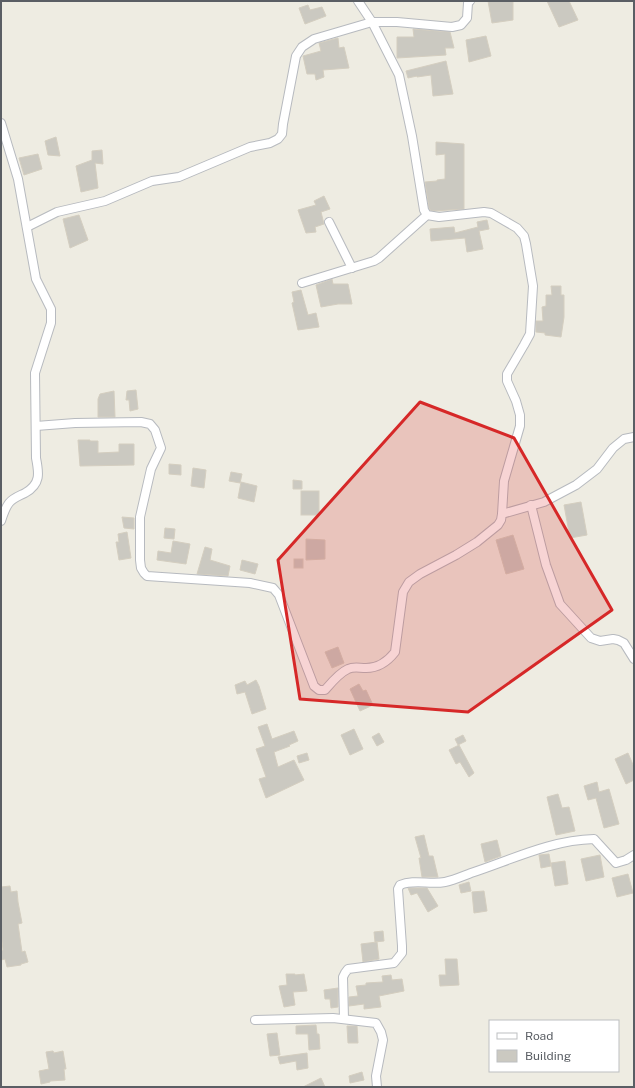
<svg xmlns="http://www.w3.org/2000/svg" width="635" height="1088" viewBox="0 0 635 1088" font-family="'Public Sans',sans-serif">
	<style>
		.building { fill: #cbc9c1; stroke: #d4cec0 }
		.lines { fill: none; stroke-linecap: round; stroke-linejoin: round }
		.minor-casing { stroke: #b7babf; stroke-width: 10 }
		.minor { stroke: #fff; stroke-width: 8 }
		.marked { fill: #d62828; fill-opacity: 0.2; stroke: #d62828; stroke-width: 3; stroke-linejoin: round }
	</style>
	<rect width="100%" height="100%" fill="#eeece2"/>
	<g class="building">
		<polygon points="488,1 513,1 513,20 492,23"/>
		<polygon points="547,1 569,1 578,20 559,27"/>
		<polygon points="308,5 310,10 322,7 326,16 305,24 299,8"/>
		<polygon points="413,29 450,32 454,48 445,48 446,55 397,58 397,37 414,37"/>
		<polygon points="486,36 491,56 469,62 466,40"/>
		<polygon points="338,38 339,48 344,47 349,68 323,70 324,77 316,80 315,74 307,74 303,56 321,51 319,43"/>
		<polygon points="446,61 453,94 433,96 431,75 417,77 417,76 408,78 406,71"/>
		<polygon points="56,137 60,156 48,155 45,141"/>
		<polygon points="436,142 464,144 464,209 434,211 430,210 429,208 425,182 437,181 437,180 445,179 445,154 436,155"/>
		<polygon points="102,150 103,164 95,163 98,188 81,192 76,166 92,160 92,151"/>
		<polygon points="38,154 42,169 24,175 19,158"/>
		<polygon points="324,196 330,209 321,212 324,224 315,227 316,232 306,233 298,210 316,205 314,201"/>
		<polygon points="79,215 88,240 70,248 63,219"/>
		<polygon points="487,220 489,229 479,231 483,249 467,252 465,238 431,241 430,229 454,227 455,233 478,227 477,222"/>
		<polygon points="332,279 333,284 348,284 352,304 338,304 321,307 316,285"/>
		<polygon points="551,286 561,286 561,295 564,295 564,317 561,337 545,335 545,333 536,332 536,321 543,321 542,307 546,306 546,295 552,295"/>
		<polygon points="301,290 308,315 316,313 319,327 298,330 292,303 294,302 292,292"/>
		<polygon points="136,390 138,409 130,411 129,400 126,400 127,391"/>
		<polygon points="114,391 115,417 98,417 98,399 100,394"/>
		<polygon points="78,440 90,440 90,441 98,441 98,453 119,452 119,444 134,444 134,465 80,466"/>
		<polygon points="169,464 181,465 181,475 169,474"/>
		<polygon points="193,468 206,470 204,488 191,486"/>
		<polygon points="231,472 242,474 240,483 229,481"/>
		<polygon points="293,480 302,481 302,489 293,489"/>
		<polygon points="241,482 257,486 254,502 238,498"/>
		<rect x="301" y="491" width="18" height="24"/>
		<polygon points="581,502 587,535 570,538 564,505"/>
		<polygon points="122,517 134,518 134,529 124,528"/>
		<polygon points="165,528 175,529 174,539 164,538"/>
		<polygon points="127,532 131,558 119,560 116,542 119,542 118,534"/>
		<polygon points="513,535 524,569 506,574 496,540"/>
		<polygon points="306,539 325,540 325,559 306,560"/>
		<polygon points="173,541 190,544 186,564 157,560 158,551 171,553"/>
		<polygon points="205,547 212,549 210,560 230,566 228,576 197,574"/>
		<rect x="294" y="559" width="9" height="9"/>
		<polygon points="242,560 258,564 255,574 240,570"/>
		<polygon points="338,647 344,663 332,668 325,652"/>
		<polygon points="256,680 259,686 266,709 252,714 245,692 237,694 235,685 245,681 247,685"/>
		<polygon points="359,684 363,691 366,690 373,705 360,711 350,689"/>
		<polygon points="267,724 272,739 294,731 298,741 289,745 290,746 274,752 278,767 294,760 304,780 266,798 259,779 266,777 256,749 265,746 258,727"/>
		<polygon points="354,729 363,749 350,755 341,735"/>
		<polygon points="379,733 384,742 377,746 372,737"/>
		<polygon points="463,735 466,741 458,745 455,739"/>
		<polygon points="459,745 474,773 469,777 460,762 456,764 449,750"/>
		<polygon points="307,753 309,760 299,763 297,756"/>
		<polygon points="628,753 634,767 634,780 626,784 615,759"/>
		<polygon points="597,782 599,792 609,789 619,824 604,828 596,798 588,800 584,786"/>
		<polygon points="558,794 562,808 569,807 575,831 556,835 547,797"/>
		<polygon points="424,835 429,856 433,856 438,877 422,877 419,858 421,858 415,837"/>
		<polygon points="497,840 501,856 485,862 481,844"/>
		<polygon points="549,854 551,866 541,868 539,855"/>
		<polygon points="600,855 604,877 586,881 581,859"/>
		<polygon points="565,861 568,884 555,886 551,863"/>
		<polygon points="628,874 633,893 617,897 612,878"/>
		<polygon points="469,882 471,891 461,893 459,885"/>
		<polygon points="10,886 11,892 17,891 18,902 22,923 18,924 22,952 25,951 28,962 21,964 21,965 7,967 5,959 1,960 1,951 3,950 1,933 1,887"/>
		<polygon points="408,888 427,888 438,906 428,912 417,893 411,895"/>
		<polygon points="484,891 487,911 474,913 472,892"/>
		<polygon points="383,931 384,941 375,942 374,932"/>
		<polygon points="377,942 379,959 363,962 361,944"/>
		<polygon points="445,959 457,959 459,985 440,986 439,975 446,975"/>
		<polygon points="286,974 295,974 295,975 304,974 307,991 293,992 295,1005 284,1007 279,986 287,985"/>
		<polygon points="391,975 392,980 402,979 404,991 379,996 381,1007 364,1009 364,1004 349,1006 349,997 358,996 356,986 366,985 366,983 383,982 382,976"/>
		<polygon points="338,988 338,1007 331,1008 330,999 325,999 324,990"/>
		<polygon points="316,1025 317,1034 319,1034 320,1049 309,1050 308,1034 296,1034 296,1026"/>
		<polygon points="347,1026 357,1026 358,1043 348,1043"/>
		<polygon points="277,1033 280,1055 270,1056 267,1034"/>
		<polygon points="53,1051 54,1053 63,1051 66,1069 64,1069 65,1080 50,1081 50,1082 41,1084 39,1071 49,1069 46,1052"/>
		<polygon points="307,1053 308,1068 297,1070 296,1061 280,1064 278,1057"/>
		<polygon points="362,1072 364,1080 350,1083 349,1076"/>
		<polygon points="321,1078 325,1087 303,1087"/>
	</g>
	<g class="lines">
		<defs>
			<g id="minor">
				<polyline points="358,1 372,22 399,75 412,136 424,210 427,215 439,217 484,212 491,213 517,228 524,236 526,244 533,286 530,334 524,345 507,374 507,381 516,401 520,415 520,426 504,481 502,514"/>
				<path d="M1,123L18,179L36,279L51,309V323L35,373L36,458C39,473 41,484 25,493C19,496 13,498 9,503C5,508 3,515 1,521"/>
				<polyline points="329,222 352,268"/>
				<polyline points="27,227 57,212 105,201 152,181 179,177 250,147 270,143 278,139 282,134 283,124 296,56 302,47 314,39 372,22 397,22 452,27 461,25 467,18 468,3 470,1"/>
				<polyline points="302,283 374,261 379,258 427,215"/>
				<path d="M36,426L75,423L141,422L150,424L155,430L161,448L151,469L140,517V560L141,568L144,573L147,576L250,583L273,588L279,595L314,686L319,690H325C331,683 339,673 348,669C354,666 359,668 366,668C378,668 388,661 395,652L403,592L409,582L420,574L456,555L477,542L498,525L501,520L502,514L544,502L576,485L597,469L613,448L624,439L634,437"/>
				<polyline points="531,505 546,565 560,604 591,638 600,641 613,639 618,640 624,643 634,659"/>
				<path d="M344,1019L343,977L345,973L348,969L394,963L402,953V946L398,889L400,885C414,879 430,885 445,882C454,880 463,876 471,873C511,860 551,840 594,839L616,863L626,860L634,855"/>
				<polyline points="255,1020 333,1018 376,1023 381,1032 383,1040 376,1076 377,1087"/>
			</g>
		</defs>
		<use href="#minor" class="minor-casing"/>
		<use href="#minor" class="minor"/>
	</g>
	<path class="marked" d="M420,402L514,438L612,610L468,712L300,699L278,560Z"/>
	<rect width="635" height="1088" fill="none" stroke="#5a5e64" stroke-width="4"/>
	<rect x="489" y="1020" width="130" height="52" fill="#ffffff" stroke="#bdbfc1"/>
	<rect x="497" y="1033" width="20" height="6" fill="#ffffff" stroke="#bdbfc1"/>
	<text x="525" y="1040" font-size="12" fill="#5a5e64">Road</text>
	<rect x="497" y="1050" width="20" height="12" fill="#cbc9c1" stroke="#bdbfc1"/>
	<text x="525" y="1060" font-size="12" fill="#5a5e64">Building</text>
</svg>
